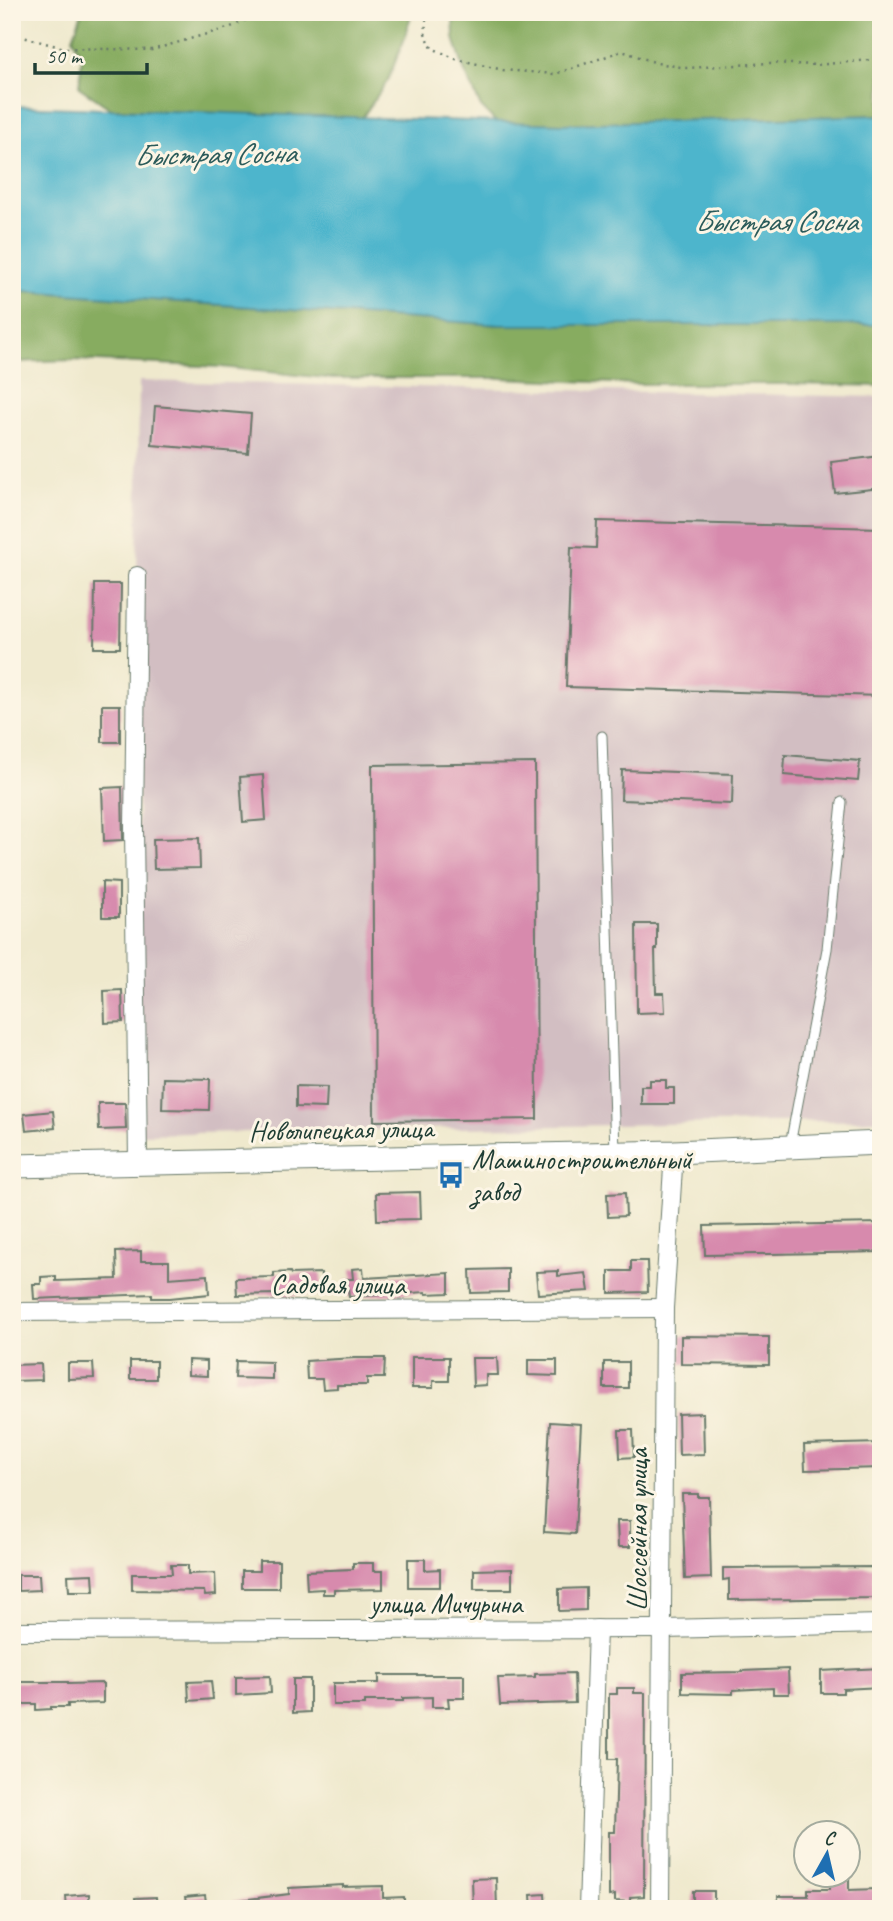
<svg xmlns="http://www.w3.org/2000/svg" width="893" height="1921" viewBox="0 0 893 1921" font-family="Caveat,sans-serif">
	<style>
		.industrial { fill: #d2bec2 }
		.forest { fill: #87ac60; stroke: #53744a; stroke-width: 2 }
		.water { fill: #4eb5cc; stroke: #367980; stroke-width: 2 }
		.building { fill: #d78aad }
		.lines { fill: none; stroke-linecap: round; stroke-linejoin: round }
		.service-casing { stroke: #68796a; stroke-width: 11 }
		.minor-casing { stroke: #68796a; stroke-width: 20 }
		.tertiary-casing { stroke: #68796a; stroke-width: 25 }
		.path { stroke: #68796a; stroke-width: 2.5; stroke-dasharray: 2 5; stroke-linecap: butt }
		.service { stroke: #fff; stroke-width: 9 }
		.minor { stroke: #fff; stroke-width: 18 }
		.tertiary { stroke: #fff; stroke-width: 23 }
		.labels { text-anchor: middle; stroke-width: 6; stroke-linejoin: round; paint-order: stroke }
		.street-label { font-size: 28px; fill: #1f3d34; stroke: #fcf5e5 }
		.poi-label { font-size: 28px; fill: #1f3d34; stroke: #fcf5e5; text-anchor: start }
		.water-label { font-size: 30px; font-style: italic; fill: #2b5b5a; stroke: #fcf5e5 }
	</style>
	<rect width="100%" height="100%" fill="#fcf5e5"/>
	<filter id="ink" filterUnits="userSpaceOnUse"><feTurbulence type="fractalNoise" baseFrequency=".0143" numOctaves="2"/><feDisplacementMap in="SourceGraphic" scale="14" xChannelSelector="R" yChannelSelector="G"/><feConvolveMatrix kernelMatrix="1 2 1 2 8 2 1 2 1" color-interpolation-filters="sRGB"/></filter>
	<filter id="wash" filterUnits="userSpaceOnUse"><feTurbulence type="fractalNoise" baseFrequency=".00686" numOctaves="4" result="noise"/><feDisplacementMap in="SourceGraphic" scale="28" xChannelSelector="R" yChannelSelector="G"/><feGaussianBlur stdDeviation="1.57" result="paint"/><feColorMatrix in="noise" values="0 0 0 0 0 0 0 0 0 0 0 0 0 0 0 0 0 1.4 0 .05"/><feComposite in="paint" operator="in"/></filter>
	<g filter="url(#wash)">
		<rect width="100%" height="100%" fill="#efe9cd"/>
		<polygon class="industrial" points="139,381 881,397 881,1120 139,1134 137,576"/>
		<g class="forest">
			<polygon points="82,12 412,12 404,40 388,80 362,118 111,109 79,87 82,58 73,38"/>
			<polygon points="453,12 881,12 881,115 564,124 496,122 481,107 464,70 454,38"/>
			<polygon points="12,290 500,325 881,325 881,386 794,384 638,384 501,378 326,378 221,367 76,360 12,362"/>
		</g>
		<polygon class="water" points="12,106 564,124 881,115 881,325 500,325 12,290"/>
		<g id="blocks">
			<g class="building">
				<polygon points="155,406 251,414 248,453 152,445"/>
				<polygon points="881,456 881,488 835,493 831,462"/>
				<polygon points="597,521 881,528 881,696 566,687 571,547 596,548"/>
				<polygon points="95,584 121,584 120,648 94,648"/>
				<rect x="102" y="705" width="18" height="37"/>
				<polygon points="785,755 860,761 858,781 784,775"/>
				<polygon points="535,763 537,1119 374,1121 372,765"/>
				<polygon points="622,770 733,774 732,804 621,800"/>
				<polygon points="263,775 266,820 243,822 240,777"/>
				<polygon points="122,787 123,840 104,841 102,788"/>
				<polygon points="199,838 200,868 154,869 153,839"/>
				<polygon points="102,882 119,883 119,917 102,917"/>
				<polygon points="636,924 657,924 657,949 655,949 656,993 664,993 665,1012 637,1013"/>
				<polygon points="122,990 123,1022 105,1023 104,991"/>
				<polygon points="163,1078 210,1079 209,1110 162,1109"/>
				<polygon points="650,1080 666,1080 666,1088 674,1088 674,1104 641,1104 641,1086 650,1086"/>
				<polygon points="296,1086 327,1087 326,1108 296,1107"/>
				<polygon points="98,1103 125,1103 126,1129 99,1130"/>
				<polygon points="53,1111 55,1128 26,1131 24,1114"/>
				<polygon points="420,1192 421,1219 377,1220 376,1193"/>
				<polygon points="625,1193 626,1216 608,1217 607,1194"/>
				<polygon points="881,1223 881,1252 705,1255 704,1226"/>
				<polygon points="141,1251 141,1261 169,1261 169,1278 208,1275 209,1294 170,1298 152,1298 152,1294 34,1299 33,1284 41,1284 41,1277 56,1276 56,1281 117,1279 116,1252"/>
				<polygon points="631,1261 647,1261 648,1292 609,1293 609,1271 631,1271"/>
				<polygon points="363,1268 364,1278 449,1273 449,1293 426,1294 426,1292 349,1297 347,1279 353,1279 352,1269"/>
				<polygon points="508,1269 508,1292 471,1293 470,1270"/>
				<polygon points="558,1271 558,1276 586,1273 589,1291 538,1294 536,1272"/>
				<polygon points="290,1272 291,1274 321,1273 322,1293 276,1297 275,1294 237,1295 236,1278 274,1277 274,1273"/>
				<polygon points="681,1336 769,1337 769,1365 681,1364"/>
				<polygon points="412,1357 449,1357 449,1381 433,1381 433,1388 412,1388"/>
				<polygon points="355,1358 385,1358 384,1378 367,1378 367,1385 337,1385 337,1388 323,1389 322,1379 307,1379 306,1361"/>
				<polygon points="472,1358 497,1358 498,1375 486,1375 486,1385 473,1386"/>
				<polygon points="188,1360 207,1361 207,1376 188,1375"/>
				<polygon points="528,1360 557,1360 557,1376 528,1375"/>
				<rect x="130" y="1361" width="26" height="18"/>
				<polygon points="236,1361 272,1362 272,1379 235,1378"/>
				<rect x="604" y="1362" width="24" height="26"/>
				<polygon points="68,1363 93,1363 94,1378 68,1379"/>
				<polygon points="41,1364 42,1380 12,1381 12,1365"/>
				<polygon points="703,1413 704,1454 679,1455 678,1414"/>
				<polygon points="550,1422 581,1424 575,1534 544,1532"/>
				<polygon points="619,1430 633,1430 634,1457 620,1458"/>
				<polygon points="881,1443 881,1468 805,1470 804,1445"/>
				<polygon points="682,1494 698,1494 698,1497 709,1497 711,1578 685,1579"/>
				<polygon points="617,1521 630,1521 630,1547 618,1547"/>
				<polygon points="408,1559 425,1559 425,1570 440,1569 440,1587 408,1587"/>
				<polygon points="259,1561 279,1561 279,1588 242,1588 242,1571 259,1571"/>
				<polygon points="353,1563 373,1563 373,1571 383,1571 383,1589 334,1590 334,1594 323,1594 323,1589 307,1590 306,1571 353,1569"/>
				<polygon points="171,1565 188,1565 188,1574 215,1573 216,1595 205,1596 204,1591 132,1590 132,1574 172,1574"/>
				<polygon points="873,1567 874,1598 729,1600 729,1579 723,1580 723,1568"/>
				<polygon points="512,1569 512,1589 474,1589 474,1570"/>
				<polygon points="93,1574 94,1591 69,1591 68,1575"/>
				<polygon points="18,1575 39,1575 40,1590 18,1591"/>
				<polygon points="586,1588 586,1610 559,1611 559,1589"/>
				<polygon points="881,1668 881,1687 843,1689 843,1693 821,1693 821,1671"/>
				<polygon points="788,1669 789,1694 773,1694 773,1688 733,1690 733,1694 682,1693 682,1673 742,1672 742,1671"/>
				<polygon points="574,1673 575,1703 500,1705 498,1678 535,1677 535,1674"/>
				<polygon points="379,1675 464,1675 464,1698 448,1698 449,1707 432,1707 432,1697 403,1698 403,1701 365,1701 365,1705 333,1705 333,1683 379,1683"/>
				<polygon points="270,1676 271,1693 236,1695 236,1677"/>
				<polygon points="293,1679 310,1679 310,1712 293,1713"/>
				<polygon points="211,1681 213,1699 189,1701 188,1682"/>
				<polygon points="12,1682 68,1682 68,1684 103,1683 103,1703 68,1704 68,1707 51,1707 51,1709 36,1710 36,1704 12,1704"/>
				<polygon points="617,1688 634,1688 634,1693 645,1693 644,1896 630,1897 630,1902 615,1901 615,1895 609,1896 609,1832 615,1832 617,1759 609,1759 609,1694 617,1694"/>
				<polygon points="830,1875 849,1875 849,1890 877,1889 877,1909 778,1909 778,1896 808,1896 808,1889 830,1889"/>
				<polygon points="496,1878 497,1909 473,1909 472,1879"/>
				<polygon points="343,1885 343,1887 383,1886 383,1898 404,1897 404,1909 233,1909 233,1901 289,1894 289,1888"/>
				<rect x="693" y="1891" width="21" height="18"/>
				<polygon points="89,1894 90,1909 67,1909 66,1896"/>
				<polygon points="545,1894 546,1909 532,1909 531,1895"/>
				<polygon points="205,1895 207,1909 187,1909 185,1897"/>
				<polygon points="156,1897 157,1909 136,1909 135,1898"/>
			</g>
		</g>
	</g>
	<g filter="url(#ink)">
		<use href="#blocks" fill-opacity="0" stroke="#68796a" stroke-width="2"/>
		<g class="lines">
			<defs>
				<g id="service">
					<polyline points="602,736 615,1152"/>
					<polyline points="790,1145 827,949 842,802"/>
				</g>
				<g id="minor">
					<polyline points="137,576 134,828 138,1163"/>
					<polyline points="12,1312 664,1308"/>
					<polyline points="12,1631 663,1629 881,1624"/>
					<polyline points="588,1909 597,1629"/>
					<polyline points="660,1909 664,1308 674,1152"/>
				</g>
				<polyline id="tertiary" points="12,1166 674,1152 881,1143"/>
			</defs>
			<use href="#service" class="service-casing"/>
			<use href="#minor" class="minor-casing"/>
			<use href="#tertiary" class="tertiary-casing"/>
			<g class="path">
				<polyline points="427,12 425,33 432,48 456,59 503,70 555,74 622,51 657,63 687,68 770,63 816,65 881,59"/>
				<polyline points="12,35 23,37 64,48 152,50 231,27 262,12"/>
			</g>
			<use href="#service" class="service"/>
			<use href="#minor" class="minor"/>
			<use href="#tertiary" class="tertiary"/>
		</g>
	</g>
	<defs>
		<symbol id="bus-bare" viewBox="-9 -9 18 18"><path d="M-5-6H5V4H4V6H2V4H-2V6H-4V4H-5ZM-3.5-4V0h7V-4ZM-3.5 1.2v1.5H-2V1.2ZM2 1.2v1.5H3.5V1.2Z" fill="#1f6fb2" stroke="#fcf5e5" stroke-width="2.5" paint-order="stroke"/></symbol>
	</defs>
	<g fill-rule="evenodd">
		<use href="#bus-bare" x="432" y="1156" width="38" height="38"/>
	</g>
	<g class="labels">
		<g class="street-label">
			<text transform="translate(341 1129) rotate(-1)" y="10">Новолипецкая улица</text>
			<text x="338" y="1294">Садовая улица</text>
			<text transform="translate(637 1530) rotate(-90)" y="10">Шоссейная улица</text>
			<text x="446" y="1613">улица Мичурина</text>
		</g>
		<g class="poi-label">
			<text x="472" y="1169">Машиностроительный<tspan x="472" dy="32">завод</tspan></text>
		</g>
		<g class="water-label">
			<text transform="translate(215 154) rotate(-1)" y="10">Быстрая Сосна</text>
			<text x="776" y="231">Быстрая Сосна</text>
		</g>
	</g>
	<rect width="893" height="1921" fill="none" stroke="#fcf5e5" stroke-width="42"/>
	<g transform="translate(827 1854) rotate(8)"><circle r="33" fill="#fcf5e5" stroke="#a4ab9e" stroke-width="2"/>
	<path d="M0-5L12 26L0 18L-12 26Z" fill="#1f6fb2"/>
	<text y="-10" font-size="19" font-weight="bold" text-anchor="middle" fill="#1f3d34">С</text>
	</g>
	<path d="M35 63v10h112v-10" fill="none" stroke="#1f3d34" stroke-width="3.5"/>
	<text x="46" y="63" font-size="21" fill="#1f3d34" stroke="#fcf5e5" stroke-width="5" paint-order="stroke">50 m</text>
</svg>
